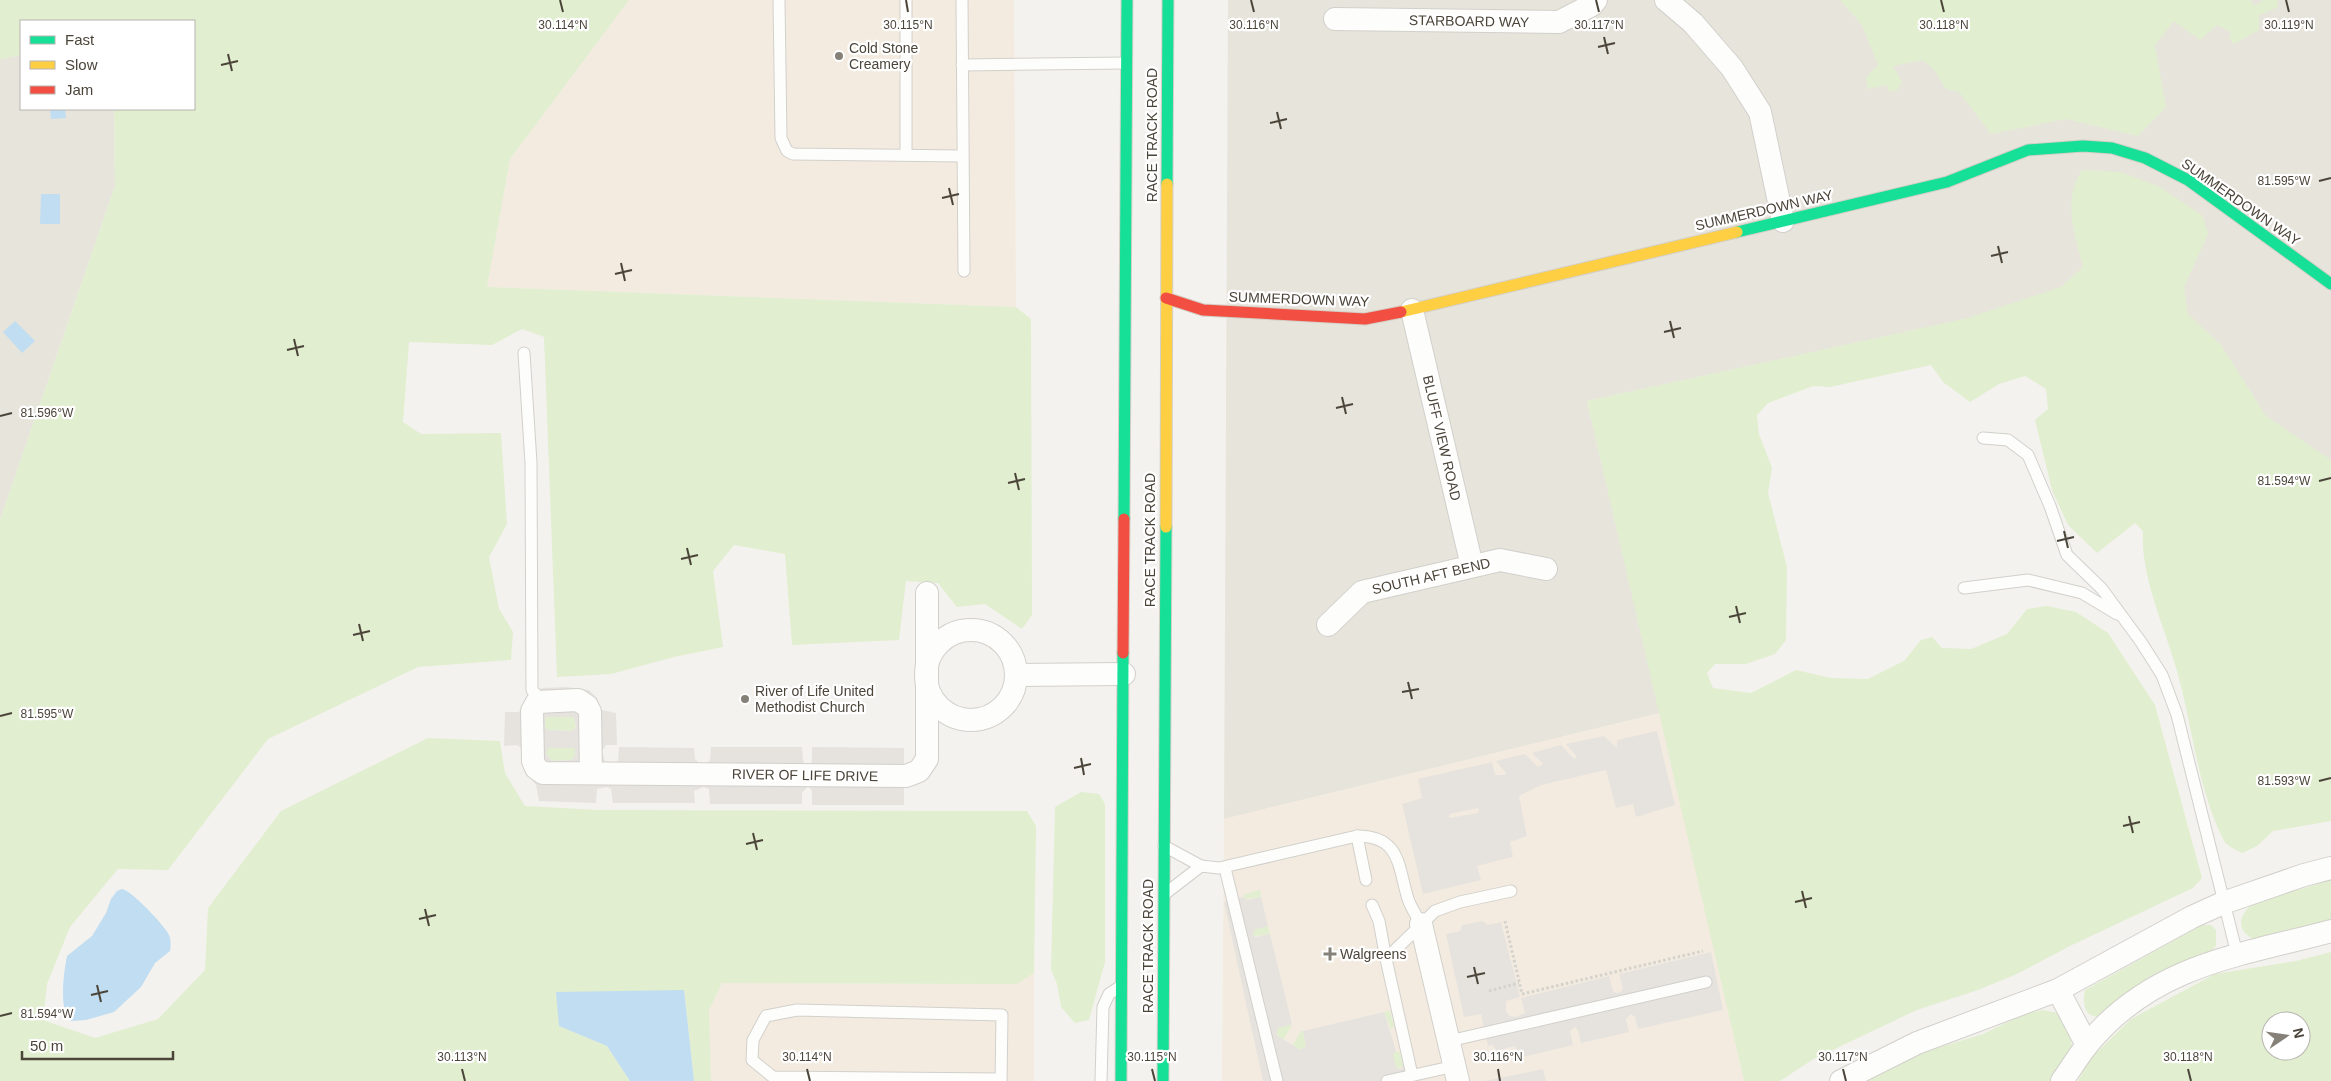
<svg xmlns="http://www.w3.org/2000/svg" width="2331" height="1081" viewBox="0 0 2331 1081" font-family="Helvetica,sans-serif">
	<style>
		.residential { fill: #e7e4dc }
		.commercial { fill: #f3ebdf }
		.green { fill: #e1eecf; fill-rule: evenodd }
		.parking { fill: #e6e3df; fill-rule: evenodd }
		.water { fill: #c0ddf1 }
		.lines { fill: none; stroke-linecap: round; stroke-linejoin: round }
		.lane-casing { stroke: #d2d0cb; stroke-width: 13 }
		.street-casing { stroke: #d2d0cb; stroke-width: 24 }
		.fast-casing { stroke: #d3cfc5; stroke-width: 13 }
		.slow-casing { stroke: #d3cfc5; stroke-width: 13 }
		.jam-casing { stroke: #d3cfc5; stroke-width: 13 }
		.path { stroke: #d3d2cc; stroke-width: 3; stroke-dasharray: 2.5 2.5; stroke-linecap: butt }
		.lane { stroke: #fdfdfc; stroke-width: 11 }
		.street { stroke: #fdfdfc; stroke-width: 22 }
		.fast { stroke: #16e098; stroke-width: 11 }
		.slow { stroke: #ffcf43; stroke-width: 11 }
		.jam { stroke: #f24e42; stroke-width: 11 }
		.ticks { fill: none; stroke: #4b4439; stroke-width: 2 }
		.poi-dot { fill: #868178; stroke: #fff; stroke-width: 2 }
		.labels { text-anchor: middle; stroke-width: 4.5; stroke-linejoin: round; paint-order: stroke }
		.street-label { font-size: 14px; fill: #4b4439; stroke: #fff }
		.poi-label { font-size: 14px; fill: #4b4439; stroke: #fff; text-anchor: start }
		.ticks-label { font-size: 12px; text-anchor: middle; fill: #4b4439; stroke: #fff; stroke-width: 4.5; stroke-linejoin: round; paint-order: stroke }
	</style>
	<rect width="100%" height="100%" fill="#f4f2ee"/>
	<g class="residential">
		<polygon points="1228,0 2331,0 2331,814 2088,293 1587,401 1660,713 1224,819"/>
		<polygon points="21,55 21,109 114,109 115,186 0,520 0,59"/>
	</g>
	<g class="commercial">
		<polygon points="629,0 1014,0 1016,307 487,287 510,159"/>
		<polygon points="1660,713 1744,1081 1222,1081 1224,819"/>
		<polygon points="1034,973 1034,1081 711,1081 709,1010 722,983 1016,984"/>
	</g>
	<g class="green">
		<polygon points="0,0 629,0 510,159 487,287 1016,307 1031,319 1032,615 1022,629 985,604 957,607 938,583 906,581 899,640 792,645 785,554 734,545 713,571 723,647 674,657 611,674 557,677 544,337 522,329 492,345 409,342 403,422 421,434 501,433 507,524 489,557 499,609 513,632 511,660 418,667 268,739 168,870 118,869 70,927 47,984 43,1020 95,1038 158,1019 205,970 208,908 281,811 428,738 500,741 505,773 525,806 598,810 1027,811 1036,826 1034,973 1017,984 722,983 709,1010 711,1081 694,1081 684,990 559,1026 607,1046 630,1081 0,1081 0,520 115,186 114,109 194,109 194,21 21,21 21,55 0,59"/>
		<polygon points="1840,0 2250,0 2255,6 2263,0 2278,0 2278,7 2259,15 2259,30 2234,44 2229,38 2231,32 2217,25 2200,40 2174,21 2155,45 2166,107 2138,136 2066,119 1991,134 1959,92 1946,89 1934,70 1923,60 1893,66 1902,82 1897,90 1889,92 1887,85 1868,89 1866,77 1878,65 1862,25"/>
		<path d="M2082,170L2121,172L2160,187L2203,216L2208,234L2184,287L2188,314L2221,345L2266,416L2331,460V821L2273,831L2257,846L2242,853C2236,850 2227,846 2224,841C2197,788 2193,727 2177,671C2165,628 2140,575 2143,531L2135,523L2097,553L2068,525L2052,490L2035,420L2048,409L2046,389L2025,376L1999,384L1970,402L1943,382L1931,365L1830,387L1813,386L1768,403L1757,415L1759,434L1772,468L1768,493L1787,567L1786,640L1775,654L1746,664H1715L1707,673L1713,688L1751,693L1796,670L1831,678L1868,679L1904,661L1921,640L1932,637L1942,648L1971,649L2007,634L2027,609L2047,606L2076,612L2108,633L2155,705L2202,878L2193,888L2070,946L2017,974L1978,990L1917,1010L1862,1036L1812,1060L1780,1081H1744L1587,401L1968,318L2061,287L2083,267C2075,235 2062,201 2082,170Z"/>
		<polygon points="549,717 574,717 576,728 572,731 548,730 545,727 545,718"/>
		<polygon points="547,748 575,748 575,756 571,760 552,761 546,754 545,750"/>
		<polygon points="1081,792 1099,794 1105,804 1105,962 1089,1020 1075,1023 1061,1007 1057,984 1051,970 1055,807"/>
		<path d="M2331,880V921L2259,941C2236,934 2236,916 2254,903Z"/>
		<polygon points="1260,890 1261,897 1244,899 1245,894"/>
		<path d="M2202,925H2211L2216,930V946L2209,954L2103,1017C2085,1019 2082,1006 2085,990Z"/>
		<polygon points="1268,926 1270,934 1253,936 1254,930"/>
		<path d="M2331,952V1081H2078L2088,1061L2131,1019L2215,974L2296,961ZM2271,1021H2301V1051H2271Z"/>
		<path d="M2043,1010L2058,1013C2077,1050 2077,1045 2055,1081H1866L1908,1057L1983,1034L2024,1014Z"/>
		<polygon points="1390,1011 1394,1026 1391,1029 1384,1012"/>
		<polygon points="1292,1024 1283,1040 1276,1035 1278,1028"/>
		<polygon points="1301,1031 1303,1031 1306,1046 1301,1050 1293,1045"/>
		<polygon points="1397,1051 1400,1053 1403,1065 1398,1069 1396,1068 1392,1055"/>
	</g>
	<g class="parking">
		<path d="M566,687L589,690L597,698L602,710L616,713L617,745H606L602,751L605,762L611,764L618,761L619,747L694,748L695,759L700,764L707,763L710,760L711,747H802L803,760L804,764H811L812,760V747L904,748V805H812V791L808,786L802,793V804H710L709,789L704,787L694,791L695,803H613L611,789L607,787L597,789L596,803L539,801L536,785L526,772L521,748L517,745L504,746L505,712H519L526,698L542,688ZM549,717H574L576,728L571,731L548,730L545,727V718ZM548,748H575V756L571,760L552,761L546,754Z"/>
		<path d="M1657,731L1675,805L1636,817L1633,804L1616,808L1606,770L1541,785L1519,796L1527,836L1510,842L1513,857L1477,866L1481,880L1423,894L1402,804L1422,798L1418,779L1492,762L1495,775H1505L1506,773L1496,761L1525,754L1538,767L1543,764L1532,753L1561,745L1574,759L1577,757L1566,744L1604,736L1617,748V740ZM1477,808L1479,809L1478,813L1449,818L1450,814Z"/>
		<polygon points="1243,897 1247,900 1261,897 1268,926 1254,930 1253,936 1256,937 1270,934 1292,1024 1278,1028 1276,1035 1301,1050 1306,1046 1303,1031 1384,1012 1396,1051 1393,1055 1396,1068 1401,1069 1403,1065 1418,1081 1263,1081 1224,902"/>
		<polygon points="1483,921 1488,925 1501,922 1520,997 1506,1001 1506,1012 1510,1016 1515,1017 1525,1013 1521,998 1609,976 1613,991 1616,993 1621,992 1623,988 1619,974 1711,952 1723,1010 1638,1029 1635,1017 1631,1014 1626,1019 1629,1032 1581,1043 1578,1030 1575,1027 1570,1031 1573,1045 1519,1058 1515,1046 1496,1051 1493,1045 1488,1046 1481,1014 1464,1017 1446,934 1460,931 1462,925"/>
		<polygon points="1543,1069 1546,1081 1485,1081"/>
	</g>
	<g class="water">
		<polygon points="50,109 65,109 66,118 51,119"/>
		<polygon points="41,194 60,194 60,224 40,224"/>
		<polygon points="15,321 35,341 22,353 3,332"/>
		<path d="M122,889C131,890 165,926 169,935C171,940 171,945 170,951L155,963L141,987L114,1012L86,1020L71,1021C58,1012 64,970 67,956L92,936L106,913L111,899L117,891Z"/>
		<polygon points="684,990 694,1081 630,1081 607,1046 559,1026 556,992"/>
	</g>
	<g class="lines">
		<defs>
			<g id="lane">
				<polyline points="779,0 781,138 787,151 793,154 962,156"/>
				<polyline points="962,0 964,271"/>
				<polyline points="962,65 1126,63"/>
				<polyline points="906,155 906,0"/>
				<polyline points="524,353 531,463 532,690 541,700"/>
				<polyline points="1983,438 2008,440 2028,455 2050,506 2067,555 2102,589 2141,642 2162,675 2177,715 2237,954"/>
				<polyline points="1964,588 2028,580 2082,593 2117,614"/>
				<polyline points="1357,836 1366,880"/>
				<path d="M1164,846L1201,866L1219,868L1357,836C1401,836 1398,867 1408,899C1411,908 1417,916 1421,924"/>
				<polyline points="1225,868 1277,1081"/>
				<polyline points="1166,893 1201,866"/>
				<polyline points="1372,905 1379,921 1386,959 1412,1075"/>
				<polyline points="1386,959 1435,911 1460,902 1511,891"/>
				<polyline points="1449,1041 1706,982"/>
				<polyline points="1001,1081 1002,1015 797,1010 766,1016 753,1040 752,1060 773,1077 1001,1079"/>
				<polyline points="1101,1081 1103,1007 1109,994 1118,988"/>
				<polyline points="1387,1081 1455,1066"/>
			</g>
			<g id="street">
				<polyline points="1666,0 1693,23 1732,68 1760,112 1783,221"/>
				<polyline points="1335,19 1559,22 1592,5 1596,0"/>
				<polyline points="1412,310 1472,566"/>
				<polyline points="1328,625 1362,592 1500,560 1546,569"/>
				<circle cx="971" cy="675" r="45"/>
				<polyline points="1017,675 1124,674"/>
				<polyline points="591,773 590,712 587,706 578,700 537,702 532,711 533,761 536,768 543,773 906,776 919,771 927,759 927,593"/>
				<polyline points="1421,924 1458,1081"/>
				<polyline points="2058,990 2087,1045"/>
				<polyline points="1841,1081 1917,1043 2058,990 2192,917 2223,903 2304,875 2331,868"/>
				<path d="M2062,1081C2072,1067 2081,1051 2093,1038C2158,964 2242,955 2331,931"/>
			</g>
			<g id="fast">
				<polyline points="1167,184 1168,0"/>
				<polyline points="1737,232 1947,182 2028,150 2083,146 2112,148 2145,158 2188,180 2331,284"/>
				<polyline points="1124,519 1127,0"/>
				<polyline points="1121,1081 1123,653"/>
				<polyline points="1163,1081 1166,527"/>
			</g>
			<g id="slow">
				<polyline points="1401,312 1737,232"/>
				<polyline points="1166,527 1167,184"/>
			</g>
			<g id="jam">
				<polyline points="1166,298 1203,310 1365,319 1401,312"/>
				<polyline points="1123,653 1124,519"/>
			</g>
		</defs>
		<use href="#lane" class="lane-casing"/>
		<use href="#street" class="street-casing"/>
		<use href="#fast" class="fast-casing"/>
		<use href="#slow" class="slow-casing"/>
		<use href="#jam" class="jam-casing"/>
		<g class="path">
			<polyline points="1505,921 1522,994 1703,951"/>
			<polyline points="1489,991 1519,983"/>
		</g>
		<use href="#lane" class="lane"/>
		<use href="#street" class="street"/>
		<use href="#fast" class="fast"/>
		<use href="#slow" class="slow"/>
		<use href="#jam" class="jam"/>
	</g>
	<path class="ticks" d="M560,0L563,12M906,0L908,12M1251,0L1254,12M1596,0L1599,12M1941,0L1944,12M2286,0L2289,12M1604,37L1608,54M1598,47L1615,43M228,54L232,71M221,65L238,61M1277,112L1281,129M1270,123L1287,119M2319,181L2331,178M949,188L953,205M942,198L959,194M1998,246L2002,263M1991,256L2008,252M621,263L625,281M615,274L632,270M1670,321L1674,338M1664,332L1681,328M294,339L298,356M287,350L304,346M1342,397L1346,414M1336,408L1353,404M0,416L12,413M1015,473L1019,490M2319,481L2331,478M1008,483L1025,479M2064,531L2068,548M2057,541L2074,537M687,548L691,565M681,559L698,555M1736,606L1740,623M1729,617L1746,613M359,624L363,641M353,635L370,631M1408,682L1412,699M1402,692L1419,689M0,716L12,713M1081,758L1084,775M1074,768L1091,764M2319,781L2331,778M2129,816L2133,833M2123,826L2140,822M753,833L757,850M746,844L763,840M1802,891L1806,908M1795,902L1812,898M425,909L429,926M419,919L436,915M1474,967L1478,984M1467,977L1485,973M97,985L101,1002M91,995L108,991M0,1016L12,1013M462,1069L465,1081M807,1069L810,1081M1152,1069L1155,1081M1498,1069L1500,1081M1843,1069L1846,1081M2188,1069L2191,1081"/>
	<g class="poi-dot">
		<circle cx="839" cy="56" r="5"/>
		<circle cx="745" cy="699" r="5"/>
		<path d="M1327.5 946.5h5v5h5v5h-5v5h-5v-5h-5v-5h5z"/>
	</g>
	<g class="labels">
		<g class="street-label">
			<text transform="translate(1469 21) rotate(1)" y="5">STARBOARD WAY</text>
			<text transform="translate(1152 135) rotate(-90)" y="5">RACE TRACK ROAD</text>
			<text transform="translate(2241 202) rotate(35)" y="5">SUMMERDOWN WAY</text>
			<text transform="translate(1764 210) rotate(-13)" y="5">SUMMERDOWN WAY</text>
			<text transform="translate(1299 299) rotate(2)" y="5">SUMMERDOWN WAY</text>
			<text transform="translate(1442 438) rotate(77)" y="5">BLUFF VIEW ROAD</text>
			<text transform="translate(1150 540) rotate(-90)" y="5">RACE TRACK ROAD</text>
			<text transform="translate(1431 576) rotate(-13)" y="5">SOUTH AFT BEND</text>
			<text transform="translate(805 775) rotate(1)" y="5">RIVER OF LIFE DRIVE</text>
			<text transform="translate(1148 946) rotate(-90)" y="5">RACE TRACK ROAD</text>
		</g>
		<g class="poi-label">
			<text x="849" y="53">Cold Stone<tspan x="849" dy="16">Creamery</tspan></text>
			<text x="755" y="696">River of Life United<tspan x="755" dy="16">Methodist Church</tspan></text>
			<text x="1340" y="959">Walgreens</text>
		</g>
	</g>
	<g class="ticks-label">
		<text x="563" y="29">30.114°N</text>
		<text x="908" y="29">30.115°N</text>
		<text x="1254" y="29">30.116°N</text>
		<text x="1599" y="29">30.117°N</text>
		<text x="1944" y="29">30.118°N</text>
		<text x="2289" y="29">30.119°N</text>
		<text x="2284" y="185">81.595°W</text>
		<text x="47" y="417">81.596°W</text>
		<text x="2284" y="485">81.594°W</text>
		<text x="47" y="718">81.595°W</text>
		<text x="2284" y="785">81.593°W</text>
		<text x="47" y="1018">81.594°W</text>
		<text x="462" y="1061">30.113°N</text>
		<text x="807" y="1061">30.114°N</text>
		<text x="1152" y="1061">30.115°N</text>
		<text x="1498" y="1061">30.116°N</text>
		<text x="1843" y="1061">30.117°N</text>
		<text x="2188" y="1061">30.118°N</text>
	</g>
	<rect x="20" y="20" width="175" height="90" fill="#ffffff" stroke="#b7b4b0"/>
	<rect x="30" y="36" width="25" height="8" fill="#16e098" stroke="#b7b4b0"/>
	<text x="65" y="45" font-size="15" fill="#4b4439">Fast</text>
	<rect x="30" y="61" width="25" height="8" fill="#ffcf43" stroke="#b7b4b0"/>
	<text x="65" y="70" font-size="15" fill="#4b4439">Slow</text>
	<rect x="30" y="86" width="25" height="8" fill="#f24e42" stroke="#b7b4b0"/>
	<text x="65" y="95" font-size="15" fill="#4b4439">Jam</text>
	<g transform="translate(2286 1036) rotate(77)"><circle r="24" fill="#ffffff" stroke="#b7b4b0"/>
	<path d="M0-4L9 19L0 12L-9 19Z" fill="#868178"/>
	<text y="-8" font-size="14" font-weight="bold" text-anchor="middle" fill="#4b4439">N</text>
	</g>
	<path d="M22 1051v8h151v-8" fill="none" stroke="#4b4439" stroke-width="2.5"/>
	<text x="30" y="1051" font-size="15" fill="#4b4439" stroke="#ffffff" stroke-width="4" paint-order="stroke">50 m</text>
</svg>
